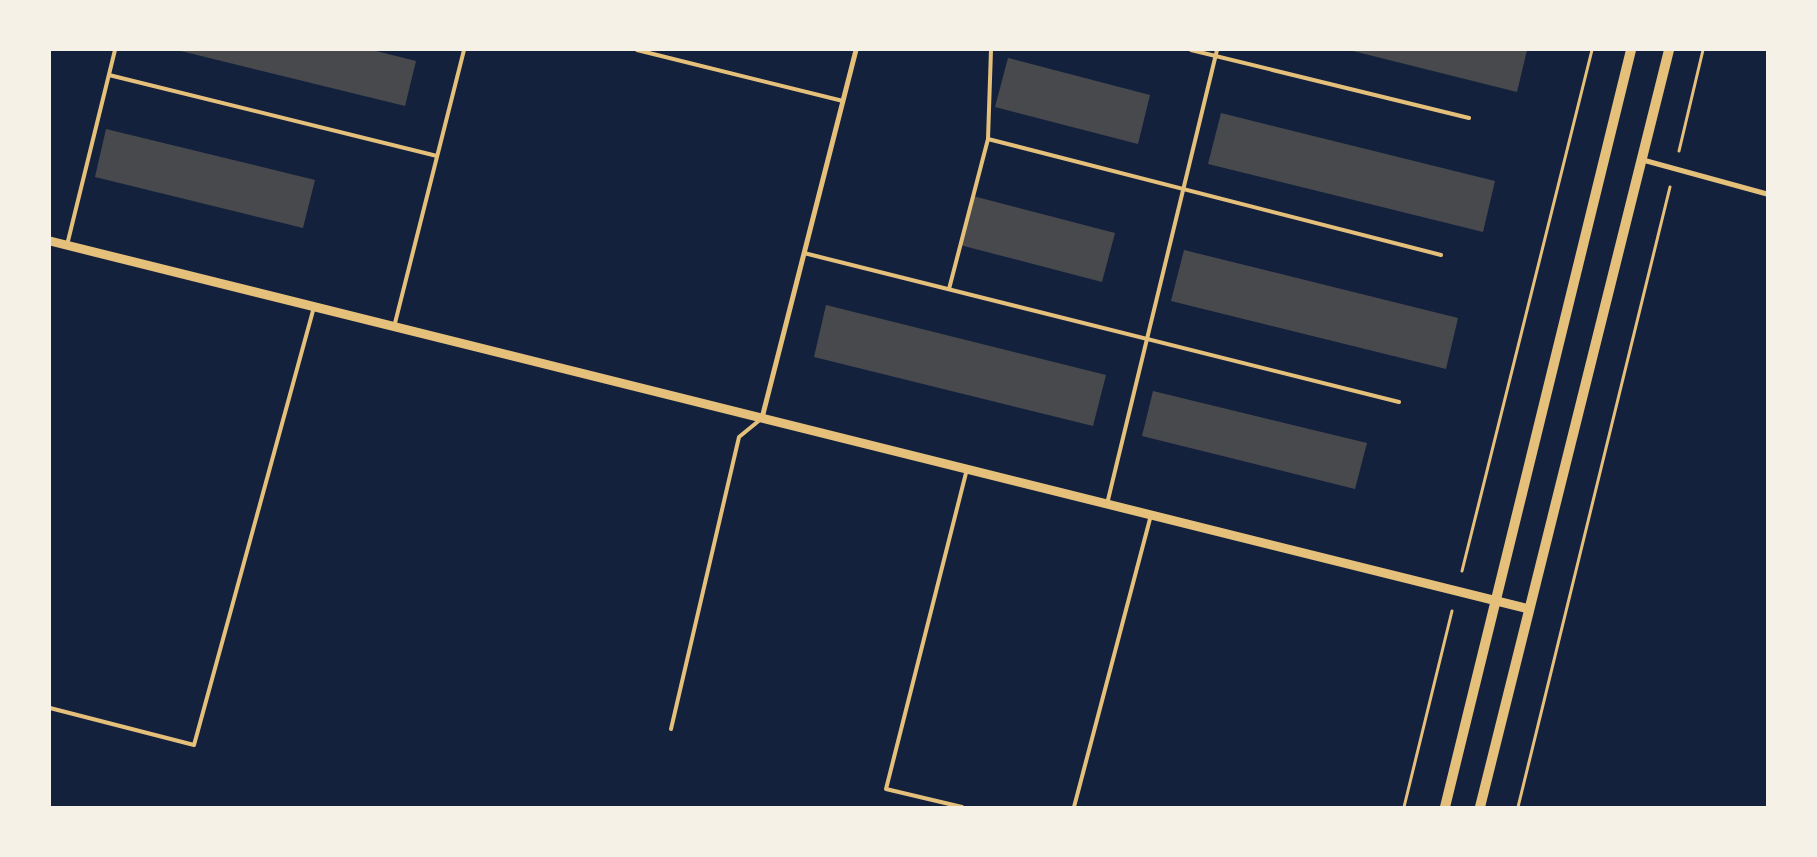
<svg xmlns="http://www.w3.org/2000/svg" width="1817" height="857" viewBox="0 0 1817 857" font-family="'Work Sans',sans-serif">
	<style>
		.building { fill: #48494c }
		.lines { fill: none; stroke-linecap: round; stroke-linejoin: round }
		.path { stroke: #e5c07b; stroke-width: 3 }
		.service { stroke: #e5c07b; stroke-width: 4 }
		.minor { stroke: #e5c07b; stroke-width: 5 }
		.tertiary { stroke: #e5c07b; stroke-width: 9 }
		.secondary { stroke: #e5c07b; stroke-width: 10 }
	</style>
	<rect width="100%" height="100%" fill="#14213d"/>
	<g class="building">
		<polygon points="177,50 372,50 416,61 405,106"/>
		<polygon points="1349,50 1527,50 1517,92"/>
		<polygon points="1008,58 1150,95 1138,144 995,107"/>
		<polygon points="1221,113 1495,181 1483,232 1208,164"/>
		<polygon points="106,129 315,180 303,228 95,177"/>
		<polygon points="973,196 1115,233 1102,282 960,245"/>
		<polygon points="1184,250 1458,318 1446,369 1171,301"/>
		<polygon points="826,305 1106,375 1093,426 814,357"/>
		<polygon points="1153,391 1367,443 1355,489 1142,436"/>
	</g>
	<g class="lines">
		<g class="path">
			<polyline points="1679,151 1703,50"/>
			<polyline points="1462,571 1592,50"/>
			<polyline points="1404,807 1452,611"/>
			<polyline points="1518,807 1670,187"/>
		</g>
		<g class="service">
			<polyline points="637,50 843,101"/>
			<polyline points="1191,50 1469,118"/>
			<polyline points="109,75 437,156"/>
			<polyline points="988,139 1441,255"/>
			<polyline points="67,245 115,50"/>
			<polyline points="804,253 1399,402"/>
			<polyline points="949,289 988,139 991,50"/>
			<polyline points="394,327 464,50"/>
			<polyline points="1107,504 1217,50"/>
			<polyline points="50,708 194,745 314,307"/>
			<polyline points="671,729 739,437 761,419"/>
			<polyline points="962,807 886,789 967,469"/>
			<polyline points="1074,807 1151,515"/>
		</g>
		<g class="minor">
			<polyline points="1643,160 1767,194"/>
			<polyline points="762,418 856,50"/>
		</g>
		<polyline class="tertiary" points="50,241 1529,609"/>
		<g class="secondary">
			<polyline points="1445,807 1631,50"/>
			<polyline points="1480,807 1669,50"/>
		</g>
	</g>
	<rect width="1817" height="857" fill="none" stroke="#f6f1e7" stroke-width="102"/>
</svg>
